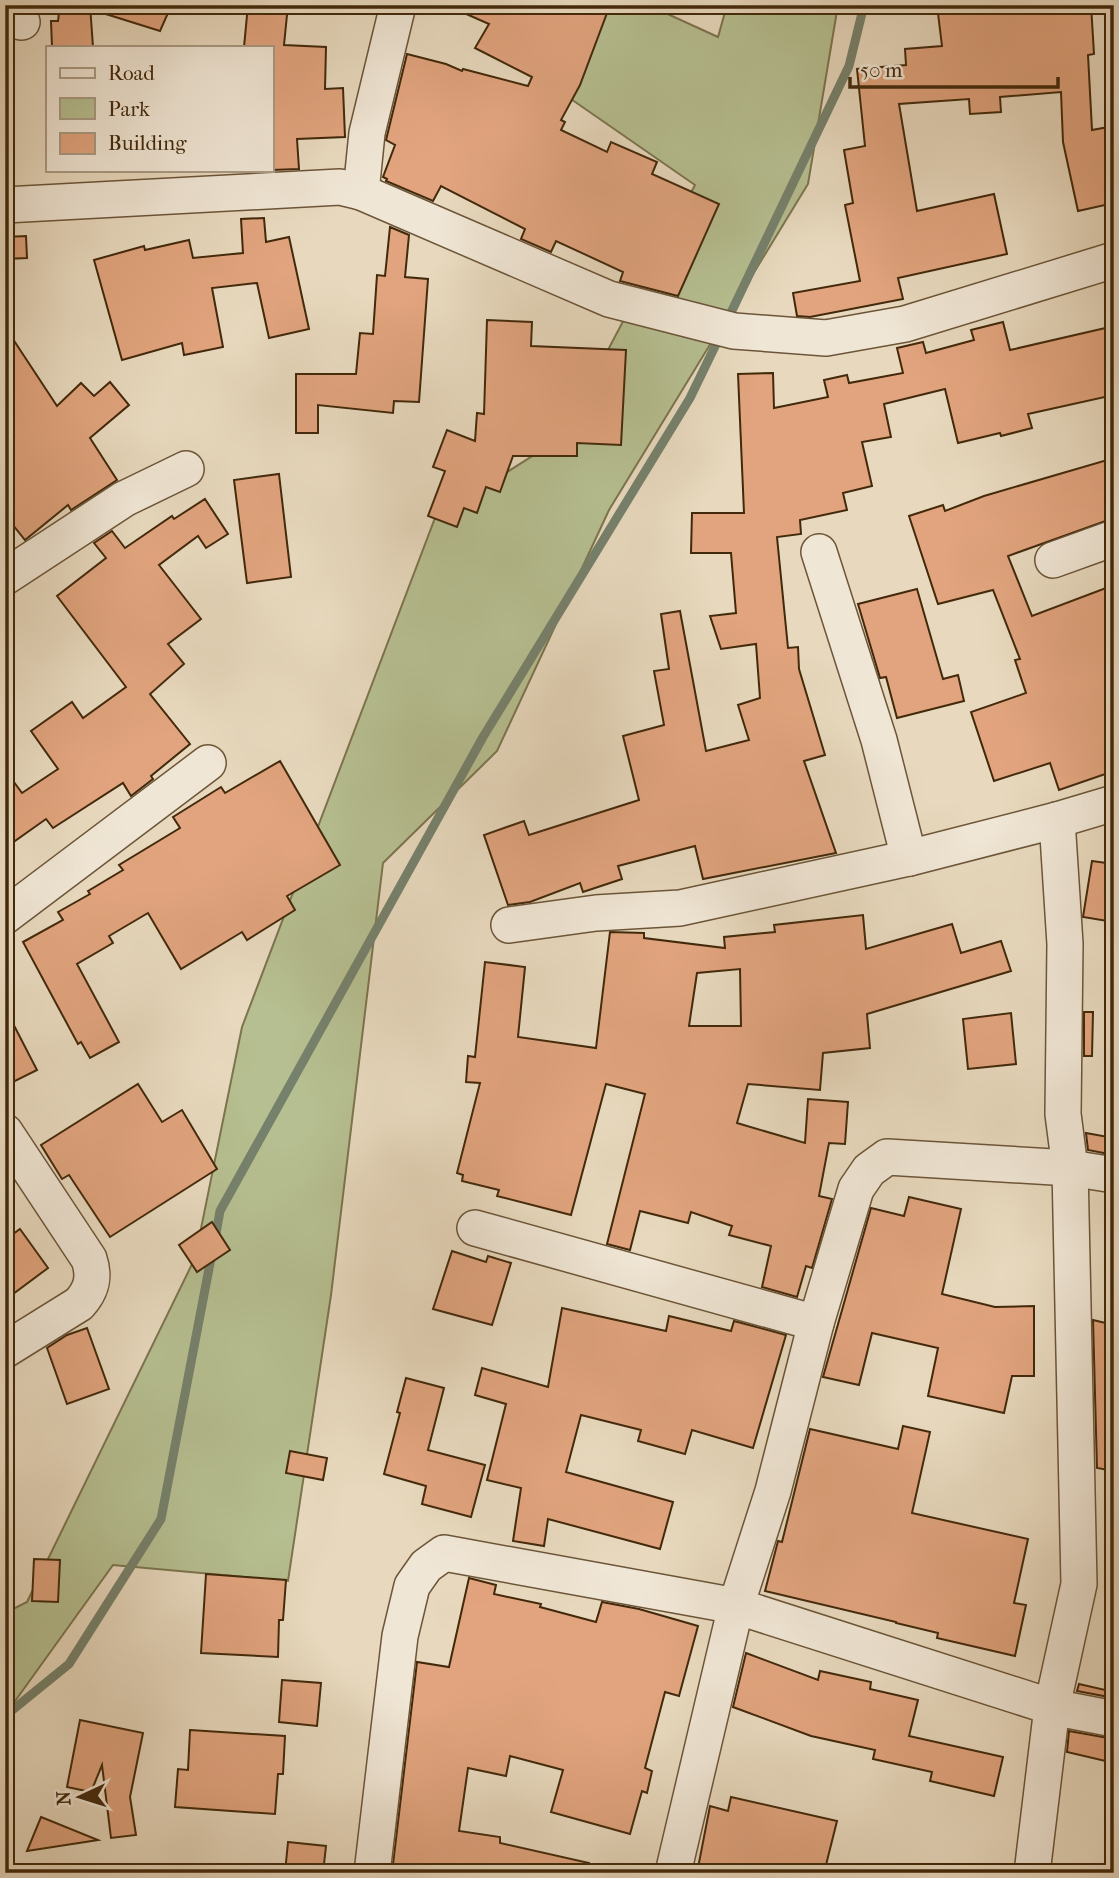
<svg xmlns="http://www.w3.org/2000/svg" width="1119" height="1878" viewBox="0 0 1119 1878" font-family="'IM FELL French Canon',serif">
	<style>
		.green { fill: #b6bf91; stroke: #7c744e; stroke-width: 2 }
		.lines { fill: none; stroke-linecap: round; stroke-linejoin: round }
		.stream { stroke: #76816c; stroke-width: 9 }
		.building { fill: #e1a47e; stroke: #42290b; stroke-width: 2; fill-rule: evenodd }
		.minor-casing { stroke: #6c5538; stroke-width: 38 }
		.minor { stroke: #f0e6d5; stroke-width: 35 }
	</style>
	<rect width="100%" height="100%" fill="#e8d9be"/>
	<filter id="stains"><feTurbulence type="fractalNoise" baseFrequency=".00286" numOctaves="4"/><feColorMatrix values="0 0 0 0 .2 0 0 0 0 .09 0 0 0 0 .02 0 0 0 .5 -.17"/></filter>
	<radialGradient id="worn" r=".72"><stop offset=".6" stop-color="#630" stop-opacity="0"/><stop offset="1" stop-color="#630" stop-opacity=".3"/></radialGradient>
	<polygon class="green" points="595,5 648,5 718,37 727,5 838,5 808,184 609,510 497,751 383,863 331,1295 288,1581 113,1565 5,1715 5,1613 27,1602 195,1258 242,1027 435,518 562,437 695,185 555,88"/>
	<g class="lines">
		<g class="stream">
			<polyline points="727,321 849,66 864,5"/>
			<polyline points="215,1239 220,1211 483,737 690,398 720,336"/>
			<polyline points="5,1716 69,1664 161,1519 212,1253"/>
		</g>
	</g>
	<g class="building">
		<polygon points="60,5 90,5 93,47 52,47 51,21 58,21"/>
		<polygon points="94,5 152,5 168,13 160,31 93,10"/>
		<polygon points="248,5 288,5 284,45 326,47 325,89 343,88 345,137 297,139 299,169 271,170 271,47 244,47"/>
		<polygon points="446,5 610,5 580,85 561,120 565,122 561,130 607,152 611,142 657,162 652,174 719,204 678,296 620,281 623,272 556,241 551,252 521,239 525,229 441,186 433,201 386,181 387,179 383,177 395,145 386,140 387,136 407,54 446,64 462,71 463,69 528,86 532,77 475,48 489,24"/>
		<polygon points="937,5 1091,5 1094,54 1088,55 1092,130 1114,126 1114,203 1078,211 1063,142 1061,92 1000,97 1001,112 970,114 969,99 899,104 917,211 994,194 1007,254 898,278 903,299 810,317 797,316 793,293 860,281 845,205 853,203 844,150 865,146 857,69 906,65 905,49 942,46"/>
		<polygon points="264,218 266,242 289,237 309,329 269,338 257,283 212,288 223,347 184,355 182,343 122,360 94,260 144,246 145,250 189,240 193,258 243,253 241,219"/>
		<polygon points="390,227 409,235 405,277 428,279 419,402 394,401 393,413 318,405 318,433 296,433 296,374 356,374 360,333 373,334 377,275 385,276"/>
		<polygon points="26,236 27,258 5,259 5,237"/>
		<polygon points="487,320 532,322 531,346 626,350 621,445 577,443 577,456 513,456 500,492 486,487 477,513 464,508 457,527 428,516 445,471 433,467 447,430 475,441 477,413 484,414"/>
		<polygon points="1003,322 1010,350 1114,326 1114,395 1028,414 1032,428 1001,436 1000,433 958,443 945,389 884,404 891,437 862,442 872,486 843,493 847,510 800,520 801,534 777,537 788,648 798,647 799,669 825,755 804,761 836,853 703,879 695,846 618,866 622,879 583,892 580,883 530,902 508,905 484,835 524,821 529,835 639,800 623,736 664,725 654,671 669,669 661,614 680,611 706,751 749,740 738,705 760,698 756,644 721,649 710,616 736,613 731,553 691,553 692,513 744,513 738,374 773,373 774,408 828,397 824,380 847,375 849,383 903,373 897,348 923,342 926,353 974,340 971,330"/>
		<polygon points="5,327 57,406 81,383 94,396 110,382 129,405 90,438 117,480 71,510 68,505 25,540 5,515 5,442 14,435 5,422"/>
		<polygon points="1114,458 1114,518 1008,556 1032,616 1114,585 1114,771 1059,790 1050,763 994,781 971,712 1026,693 1015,660 1020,659 993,590 938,604 909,516 943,505 945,511 984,496"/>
		<polygon points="279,474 291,577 247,583 234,480"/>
		<polygon points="205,499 228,534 206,548 198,536 159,565 201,619 168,644 184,664 150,694 190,744 151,776 153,779 131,796 123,783 53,828 46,819 5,848 5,770 22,793 58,769 31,731 72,702 83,718 126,687 57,596 106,558 94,543 112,531 125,548 172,516 174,519"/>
		<polygon points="917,589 943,679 958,675 964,701 897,718 886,677 880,678 858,604"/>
		<polygon points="280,761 340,865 287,896 295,910 247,940 242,932 181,969 148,913 109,936 113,943 77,964 119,1042 90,1058 81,1042 78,1044 23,942 63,920 58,912 90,894 88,891 123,870 119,865 180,828 173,817 221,787 225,793"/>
		<polygon points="1092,861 1114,864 1114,922 1083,917"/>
		<path d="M863,915L866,949L952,924L961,953L1001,941L1011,971L867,1014L870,1048L823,1053L820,1090L748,1084L737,1123L805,1143L808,1099L848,1102L845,1144L829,1143L819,1196L832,1199L812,1268L806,1266L797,1297L762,1287L771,1246L729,1235L732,1226L691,1212L688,1223L640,1211L630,1250L607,1244L645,1094L606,1084L571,1215L497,1196L499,1190L462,1181L463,1175L457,1173L480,1083L466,1082L468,1056L475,1057L485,962L525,967L518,1037L596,1048L610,932L644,933V938L725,948L724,937L775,932L774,925ZM740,969L741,1026H689L697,973Z"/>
		<polygon points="5,1008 37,1070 5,1086"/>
		<polygon points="1084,1012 1093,1012 1092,1056 1084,1056"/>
		<polygon points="1011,1013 1016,1064 968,1069 963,1019"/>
		<polygon points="138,1084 162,1122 182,1110 217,1169 110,1237 69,1175 62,1179 41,1145"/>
		<polygon points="1086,1133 1114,1138 1114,1155 1088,1150"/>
		<polygon points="909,1197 961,1209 942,1294 995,1307 1034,1306 1034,1376 1012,1376 1004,1413 928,1396 938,1348 872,1333 859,1385 823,1377 871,1208 904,1216"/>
		<polygon points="212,1222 230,1250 197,1272 179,1245"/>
		<polygon points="20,1229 48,1268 5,1300 5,1240"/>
		<polygon points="452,1251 486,1262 488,1256 511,1263 492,1325 433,1309"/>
		<polygon points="562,1308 666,1331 669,1316 731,1331 734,1321 786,1335 753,1448 692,1430 685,1454 638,1441 641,1430 581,1415 566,1472 673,1502 660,1549 548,1519 544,1546 513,1541 521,1488 487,1480 506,1404 475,1395 482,1368 548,1387"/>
		<polygon points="1093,1320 1114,1325 1114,1471 1097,1468"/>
		<polygon points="87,1328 109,1389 67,1404 47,1348 67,1335"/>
		<polygon points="406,1378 444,1388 428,1450 485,1465 471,1517 422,1504 426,1486 384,1474 400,1413 397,1412"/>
		<polygon points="903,1426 930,1432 912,1513 1028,1539 1014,1603 1026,1605 1015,1656 937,1638 938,1633 896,1623 896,1622 765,1591 778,1541 782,1542 810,1429 898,1449"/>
		<polygon points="290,1451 327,1458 323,1480 286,1473"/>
		<polygon points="34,1559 60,1560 58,1602 32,1601"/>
		<polygon points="206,1574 286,1580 283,1620 279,1620 278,1657 201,1653"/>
		<polygon points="469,1578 496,1585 494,1594 541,1604 540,1607 596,1622 602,1602 639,1609 698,1626 679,1696 665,1692 645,1768 652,1771 647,1793 642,1791 630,1834 551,1812 563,1770 510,1756 506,1776 468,1768 459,1831 500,1837 500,1843 589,1863 588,1873 479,1873 453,1869 452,1873 392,1873 417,1662 449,1667"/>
		<polygon points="746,1653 818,1680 820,1671 871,1682 870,1689 918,1700 909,1736 1003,1757 994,1796 930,1781 932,1772 873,1759 875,1750 811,1736 733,1707"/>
		<polygon points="282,1680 321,1683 317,1726 279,1722"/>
		<polygon points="1079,1684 1114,1692 1114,1698 1077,1691"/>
		<polygon points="80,1720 143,1733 130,1797 136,1835 111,1838 102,1765 91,1792 67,1787"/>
		<polygon points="190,1730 285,1736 283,1774 278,1774 275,1814 175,1807 178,1769 188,1770"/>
		<polygon points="1069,1731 1114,1739 1114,1763 1067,1752"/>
		<polygon points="731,1797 837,1821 824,1873 697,1873 710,1806 728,1811"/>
		<polygon points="41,1817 98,1840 27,1851"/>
		<polygon points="288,1842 326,1846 323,1873 285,1873"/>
	</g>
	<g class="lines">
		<defs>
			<g id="minor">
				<polyline points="5,19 22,22"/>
				<polyline points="361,192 367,133 398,5"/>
				<polyline points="5,205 340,187 361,192 609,299 734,331 826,338 905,324 1114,260"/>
				<polyline points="819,552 879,740 909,858"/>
				<polyline points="1053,560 1114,538"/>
				<polyline points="5,577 124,499 186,469"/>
				<polyline points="5,916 208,763"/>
				<polyline points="509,925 596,913 680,908 909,858 1057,820 1114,803"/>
				<path d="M5,1132L89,1259C95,1277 92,1290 79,1304L5,1350"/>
				<polyline points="475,1228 816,1323"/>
				<polyline points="372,1873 400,1636 412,1586 426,1566 444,1553 736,1606 1052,1707 1114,1719"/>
				<polyline points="673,1873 736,1606 773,1491 816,1323 856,1189 869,1170 887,1157 1070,1168 1114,1175"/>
				<polyline points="1032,1873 1052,1707 1079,1584 1070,1168 1063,1114 1065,944 1057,820"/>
			</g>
		</defs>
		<use href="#minor" class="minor-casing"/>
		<use href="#minor" class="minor"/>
	</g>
	<rect width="1119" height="1878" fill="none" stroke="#e8d9be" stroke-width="28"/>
	<rect x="7" y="7" width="1105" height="1864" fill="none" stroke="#42290b" stroke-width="3.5"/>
	<rect x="14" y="14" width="1091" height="1850" fill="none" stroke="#42290b" stroke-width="2"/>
	<rect x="46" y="46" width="228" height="126" fill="#f0e6d5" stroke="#aa9a84" stroke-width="2"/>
	<rect x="60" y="68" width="35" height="10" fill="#f0e6d5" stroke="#aa9a84" stroke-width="2"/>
	<text x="108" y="80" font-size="21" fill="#42290b">Road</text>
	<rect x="60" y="98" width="35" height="21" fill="#b6bf91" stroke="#aa9a84" stroke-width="2"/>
	<text x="108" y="116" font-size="21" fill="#42290b">Park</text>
	<rect x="60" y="133" width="35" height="21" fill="#e1a47e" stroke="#aa9a84" stroke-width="2"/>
	<text x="108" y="150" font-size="21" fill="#42290b">Building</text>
	<g transform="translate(80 1797) rotate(266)" stroke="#f0e6d5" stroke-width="5" paint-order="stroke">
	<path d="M0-5L12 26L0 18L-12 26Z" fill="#42290b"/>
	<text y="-10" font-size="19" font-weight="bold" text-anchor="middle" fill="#42290b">N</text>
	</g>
	<path d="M850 77v10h208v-10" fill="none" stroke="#42290b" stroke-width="3.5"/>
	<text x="860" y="77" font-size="21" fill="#42290b" stroke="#f0e6d5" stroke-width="5" paint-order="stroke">50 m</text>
	<rect width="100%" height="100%" filter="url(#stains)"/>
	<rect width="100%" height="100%" fill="url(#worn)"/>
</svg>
